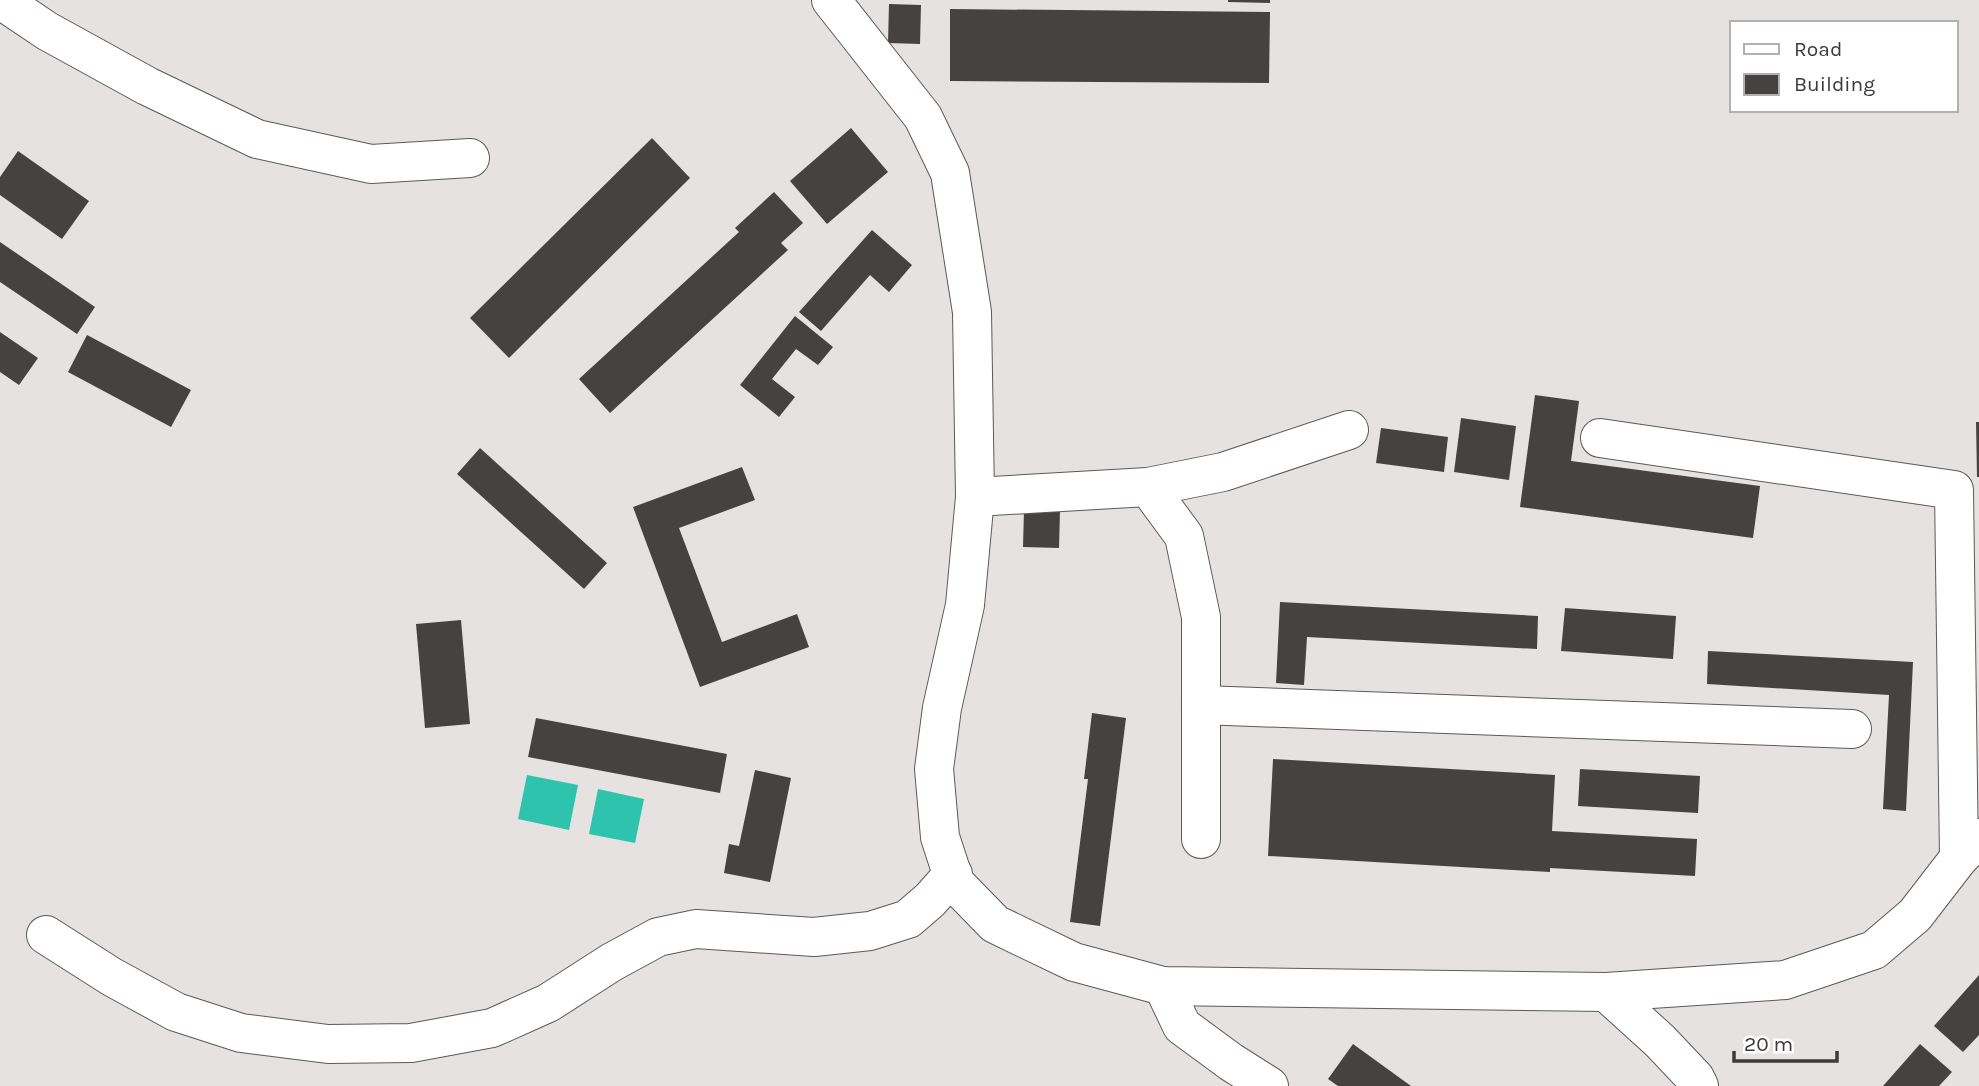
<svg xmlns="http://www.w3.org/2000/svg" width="1979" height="1086" viewBox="0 0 1979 1086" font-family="Karla,sans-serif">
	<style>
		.water { fill: #2dc3ac }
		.building { fill: #464241 }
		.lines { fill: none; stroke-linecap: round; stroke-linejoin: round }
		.minor-casing { stroke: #5c5958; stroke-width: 40 }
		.minor { stroke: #fff; stroke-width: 38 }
	</style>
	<rect width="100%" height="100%" fill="#e6e2e1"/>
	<g class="water">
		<polygon points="527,775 578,785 569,830 518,819"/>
		<polygon points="598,789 644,799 635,843 589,834"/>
	</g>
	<g class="building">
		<polygon points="1228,0 1270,0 1270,3 1228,2"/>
		<polygon points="889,4 921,5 920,44 888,43"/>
		<polygon points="950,9 1270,12 1269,83 950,81"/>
		<polygon points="851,128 888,172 827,224 790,181"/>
		<polygon points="652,138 690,178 509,358 470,318"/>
		<polygon points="18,151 89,201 62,239 0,195 0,177"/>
		<polygon points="774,192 803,223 781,243 788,250 610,413 579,379 739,232 735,228"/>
		<polygon points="872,230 912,265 889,292 870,275 821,331 799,312"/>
		<polygon points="0,242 95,307 77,334 0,282"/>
		<polygon points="795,316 833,347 818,365 796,349 772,379 795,397 779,417 740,385"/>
		<polygon points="0,332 38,358 19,385 0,372"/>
		<polygon points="87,335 191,390 171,427 68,372"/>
		<polygon points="1535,395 1579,401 1571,461 1760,486 1753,538 1520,507"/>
		<polygon points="1461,418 1516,426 1509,480 1454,472"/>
		<polygon points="1976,422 1979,422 1979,477 1977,477"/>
		<polygon points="1381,428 1448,437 1444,472 1376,463"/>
		<polygon points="480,448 607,563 584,589 457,474"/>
		<polygon points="742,467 755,500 679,528 722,642 797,614 809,647 700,687 633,507"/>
		<polygon points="1024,510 1060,511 1059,548 1023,547"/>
		<polygon points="1280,602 1538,616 1537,649 1307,637 1304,685 1276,683"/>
		<polygon points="1565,608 1676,616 1673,659 1561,651"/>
		<polygon points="461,620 470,724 425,728 416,624"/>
		<polygon points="1708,651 1913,662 1906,811 1883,809 1889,695 1707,684"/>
		<polygon points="1092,713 1126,718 1100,926 1070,922 1088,779 1084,779"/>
		<polygon points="536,718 727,754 720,793 528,757"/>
		<polygon points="1273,759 1555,775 1552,831 1697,839 1695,876 1550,868 1550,872 1268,856"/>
		<polygon points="1580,769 1700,776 1698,813 1578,806"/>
		<polygon points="755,770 791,778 770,882 724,873 729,844 739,846"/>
		<polygon points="1979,975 1979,1035 1963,1052 1934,1026"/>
		<polygon points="1353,1044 1411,1086 1338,1086 1328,1079"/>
		<polygon points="1920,1044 1952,1072 1939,1086 1883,1086"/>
	</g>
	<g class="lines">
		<defs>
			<g id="minor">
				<polyline points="1,0 47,31 147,86 257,139 371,164 470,158"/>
				<polyline points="831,0 923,117 950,173 972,312 975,497 965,605 942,708 934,769 940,837 955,883 995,924 1074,962 1163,986 1606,992 1785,980 1874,950 1915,915 1959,858 1979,838"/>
				<polyline points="1600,438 1954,490 1959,858"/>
				<polyline points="1148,487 1184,536 1201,617 1201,839"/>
				<polyline points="975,497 1148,487 1223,472 1349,430"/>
				<polyline points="1201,705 1852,729"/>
				<polyline points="46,935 112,977 176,1012 241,1033 328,1044 411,1043 492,1028 548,1003 612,962 658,937 696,929 814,937 870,931 908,919 930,900 953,874"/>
				<polyline points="1163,986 1182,1026 1231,1062 1269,1086"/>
				<polyline points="1606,992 1660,1041 1695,1078 1699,1086"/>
			</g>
		</defs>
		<use href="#minor" class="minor-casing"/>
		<use href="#minor" class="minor"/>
	</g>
	<rect x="1730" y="21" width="228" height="91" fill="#ffffff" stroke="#b1b1b0" stroke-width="2"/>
	<rect x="1744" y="44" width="35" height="10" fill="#ffffff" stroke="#b1b1b0" stroke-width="2"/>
	<text x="1794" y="56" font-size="21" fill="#3c3b3a">Road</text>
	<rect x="1744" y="74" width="35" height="21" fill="#464241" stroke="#b1b1b0" stroke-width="2"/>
	<text x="1794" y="91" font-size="21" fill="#3c3b3a">Building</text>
	<path d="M1734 1051v10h103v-10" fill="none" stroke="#3c3b3a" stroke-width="3.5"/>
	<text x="1744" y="1051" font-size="21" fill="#3c3b3a" stroke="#ffffff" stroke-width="5" paint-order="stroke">20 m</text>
</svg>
